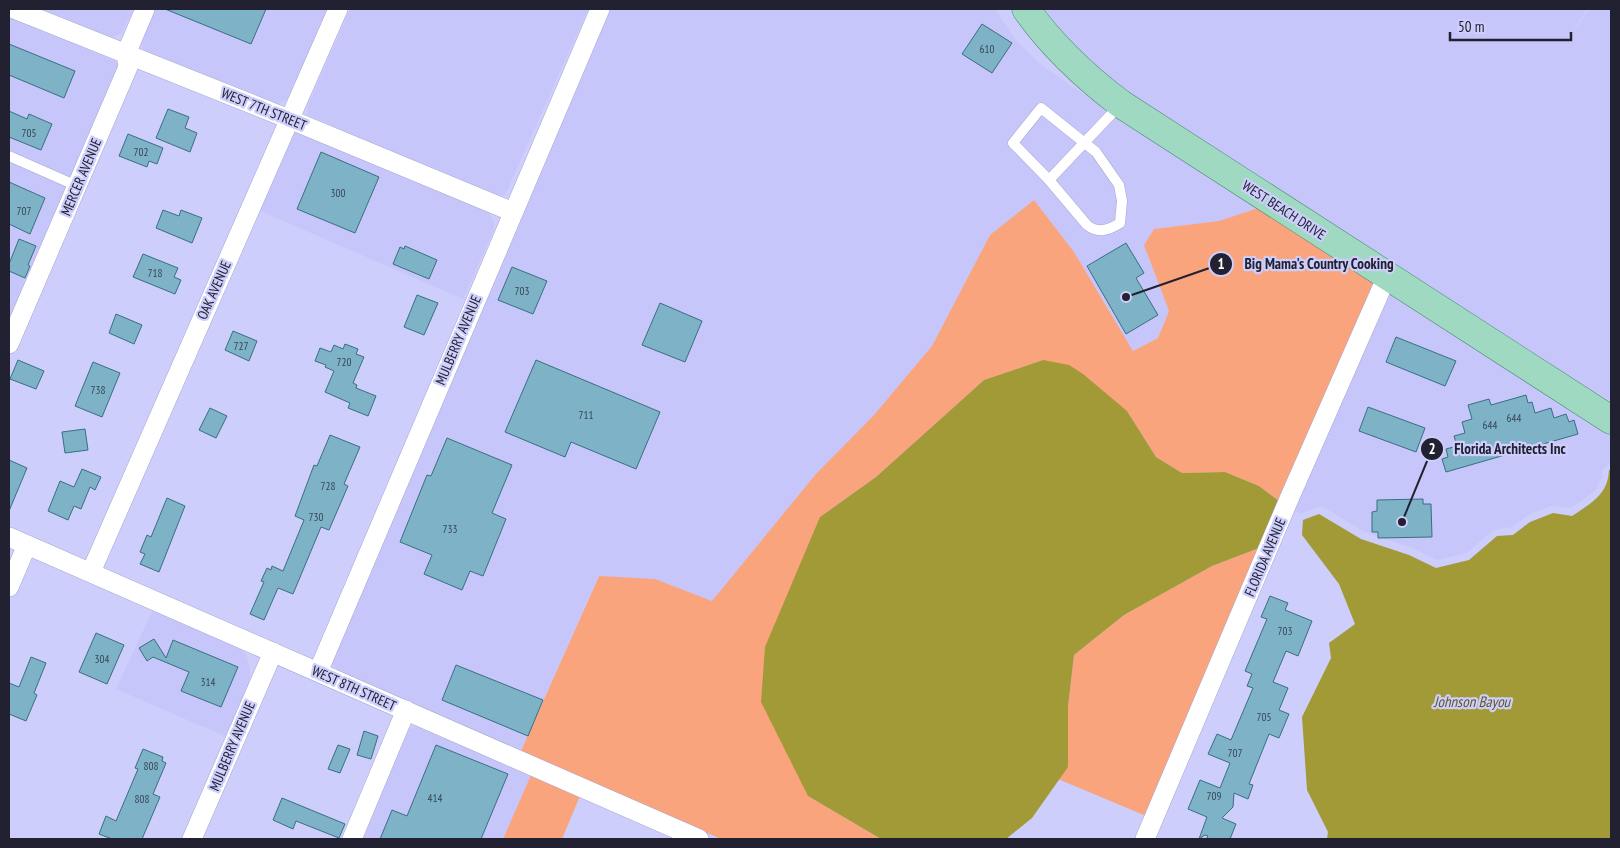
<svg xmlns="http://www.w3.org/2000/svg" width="1620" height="848" viewBox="0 0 1620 848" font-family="'PT Sans Narrow',sans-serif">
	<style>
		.built { fill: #c6c6fb }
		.green { fill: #faa47e }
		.water { fill: #a29937 }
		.building { fill: #7db2c7; stroke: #3a6e81 }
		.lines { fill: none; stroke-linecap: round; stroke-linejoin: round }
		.lane-casing { stroke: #a6a6d2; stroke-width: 11 }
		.street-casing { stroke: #a6a6d2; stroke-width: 20 }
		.primary-casing { stroke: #498873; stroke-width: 29 }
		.lane { stroke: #fff; stroke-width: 10 }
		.street { stroke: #fff; stroke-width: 19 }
		.primary { stroke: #9fd9c1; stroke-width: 28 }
		.labels { text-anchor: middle; stroke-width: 4.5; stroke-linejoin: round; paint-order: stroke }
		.number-label { font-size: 11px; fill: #384556 }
		.street-label { font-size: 14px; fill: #212131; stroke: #cdcefb }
		.water-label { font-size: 15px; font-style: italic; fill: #5e5927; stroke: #cdcefb }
		.leader { fill: none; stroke: #212131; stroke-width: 2 }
		.callout-dot { fill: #212131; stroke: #cdcefb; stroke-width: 2 }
		.mark-label { font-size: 15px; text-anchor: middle; font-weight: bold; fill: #fff }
		.callout-label { font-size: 15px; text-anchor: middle; font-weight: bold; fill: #212131; stroke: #cdcefb; stroke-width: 4.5; stroke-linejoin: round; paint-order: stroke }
	</style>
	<rect width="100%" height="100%" fill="#cdcefb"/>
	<g class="built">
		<polygon points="43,9 133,9 122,33 112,38"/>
		<polygon points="151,9 329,9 289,98 278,104 267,104 144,51 140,34"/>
		<polygon points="350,9 588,9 505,195 497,197 308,115 307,108"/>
		<polygon points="610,9 995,9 1016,40 1039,63 1070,85 1258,208 1219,221 1154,229 1144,245 1169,311 1158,338 1133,351 1074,252 1034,200 990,235 932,346 874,415 815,475 712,601 655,579 598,576 521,751 339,671 330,662 423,440"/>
		<polygon points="1044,9 1587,9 1560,51 1589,9 1611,9 1611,401 1526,352 1128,94 1079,51"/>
		<polygon points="9,18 18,19 119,63 117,83 9,333"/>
		<polygon points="298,132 486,210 490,214 494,222 494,229 463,299 258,210 292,133"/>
		<polygon points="1389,291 1518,372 1611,434 1611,462 1602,470 1602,477 1595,491 1571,508 1551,506 1528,515 1512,527 1493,530 1467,553 1437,560 1412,548 1365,532 1323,507 1318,507 1302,513 1293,512"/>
		<polygon points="153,610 238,647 246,654 250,669 249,687 227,737 116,689"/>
		<polygon points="417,727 531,775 504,839 359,839 406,733 410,728"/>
	</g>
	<g class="green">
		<polygon points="1034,200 1074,252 1133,351 1158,338 1169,311 1144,245 1154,229 1219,221 1258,208 1375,282 1279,501 1259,486 1225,472 1182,473 1156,457 1127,411 1043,360 984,380 876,477 820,517 808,796 881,839 721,839 521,751 599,576 655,579 712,601 815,475 874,415 932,346 990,235"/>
		<polygon points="1259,548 1146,816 1058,779 1068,767 1068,707 1074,655 1124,615 1212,566"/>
		<polygon points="531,775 580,796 562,839 503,839"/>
	</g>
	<g class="water">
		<polygon points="1043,360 1069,365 1083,374 1127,411 1156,457 1182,473 1225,472 1259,486 1279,501 1259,548 1212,566 1124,615 1074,655 1068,707 1068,767 1032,818 1006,839 881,839 808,796 761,702 765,647 820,517 876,477 984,380"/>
		<path d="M1609,470H1611V839H1327L1328,832L1307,790L1302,717L1331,658L1329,643L1355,624L1339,584L1302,535L1303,520L1319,514L1361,539L1409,555L1436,568L1469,560L1497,536L1513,535L1530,522L1553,513L1572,516C1591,503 1608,495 1609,470Z"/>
	</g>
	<g class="building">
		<polygon points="165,9 266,9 251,44"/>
		<polygon points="982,24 1012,43 992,73 962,54"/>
		<polygon points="9,44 75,71 64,98 9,75"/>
		<polygon points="168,109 189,117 185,128 197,133 190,152 156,138"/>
		<polygon points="9,111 27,119 29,114 52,124 41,150 9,137"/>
		<polygon points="128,134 163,148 157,164 149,161 147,167 119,156"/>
		<polygon points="321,152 379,177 355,233 297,209"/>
		<polygon points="9,182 45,198 30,234 9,224"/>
		<polygon points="163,210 179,216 181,210 202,218 192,243 156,228"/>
		<polygon points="19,239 36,246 28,265 30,266 25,278 9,271 9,264"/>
		<polygon points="1126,243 1144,273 1136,278 1158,315 1126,334 1087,266"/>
		<polygon points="405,246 437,260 429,279 393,264 400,247 404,249"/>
		<polygon points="143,254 178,268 174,277 181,280 175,294 133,277"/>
		<polygon points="512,267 547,281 533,314 498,300"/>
		<polygon points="417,295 438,303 424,335 404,327"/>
		<polygon points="660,303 702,321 685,362 642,345"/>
		<polygon points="116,314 142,325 134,344 109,333"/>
		<polygon points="233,331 257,341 249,361 225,350"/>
		<polygon points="1396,337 1456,361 1445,386 1386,362"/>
		<polygon points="345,344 358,349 356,354 364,357 353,383 357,385 356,388 376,396 368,416 348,408 350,403 325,392 334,371 325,367 326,365 315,361 320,348 331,352 334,345 343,349"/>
		<polygon points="18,360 44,371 36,389 10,379"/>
		<polygon points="536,360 660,412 636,469 571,442 565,457 505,432"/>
		<polygon points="93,362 120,373 102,417 75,406"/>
		<polygon points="1526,395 1528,403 1532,402 1535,413 1551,408 1554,418 1566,414 1569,422 1574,420 1578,434 1446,472 1442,459 1448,457 1446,449 1457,446 1454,436 1465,433 1462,422 1472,419 1468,405 1489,399 1491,405"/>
		<polygon points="1368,407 1425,428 1416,452 1359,431"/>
		<polygon points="210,408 227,416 216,438 199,430"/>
		<polygon points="85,429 88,450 65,453 62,432"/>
		<polygon points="330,435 360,447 344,484 348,486 329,530 321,527 293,594 278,588 264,620 250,614 264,582 261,581 267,568 271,570 272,566 283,571 304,520 295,516 314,465 317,466"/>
		<polygon points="447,438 512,465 492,513 506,519 483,576 470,571 462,590 424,574 432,555 400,542 427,475 431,476"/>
		<polygon points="9,460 27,468 9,511"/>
		<polygon points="82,469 101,477 95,490 90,487 81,509 74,506 68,520 48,511 60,481 74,487"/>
		<polygon points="167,498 185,506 159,572 140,564 145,554 140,552 147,535 151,537"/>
		<polygon points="1423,499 1423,504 1431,504 1432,537 1378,538 1378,532 1372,532 1372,512 1377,511 1377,500"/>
		<polygon points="1270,596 1288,603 1285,610 1312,621 1298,656 1286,651 1273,682 1288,688 1279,710 1289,714 1279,738 1269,734 1249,784 1253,785 1248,799 1234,793 1233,807 1222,818 1236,824 1230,839 1206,839 1208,836 1205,835 1199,839 1207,817 1188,809 1200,780 1220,788 1230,763 1208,754 1217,734 1231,740 1253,688 1247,686 1252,674 1245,671 1267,619 1261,617"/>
		<polygon points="96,633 124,645 107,684 79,672"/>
		<polygon points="154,639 166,658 173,640 238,667 221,707 181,691 189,672 153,657 147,661 139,648"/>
		<polygon points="31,657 46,663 34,693 37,695 26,721 9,714 9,683 19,687"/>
		<polygon points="456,665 543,700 528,736 442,700"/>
		<polygon points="364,731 378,736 371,759 357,755"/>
		<polygon points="338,745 350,749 340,773 328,769"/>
		<polygon points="436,745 508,774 481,839 380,839 392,810 407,816"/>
		<polygon points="143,749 163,757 162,761 166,763 153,794 160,797 142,839 112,839 99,834 106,816 116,821 138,769 135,768"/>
		<polygon points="282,798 345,824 339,838 296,821 293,829 273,820"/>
	</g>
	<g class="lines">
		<defs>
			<g id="lane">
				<polyline points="9,156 77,186"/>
				<path d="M1049,180L1087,225C1098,234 1109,230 1120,223L1122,201L1119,185L1096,152L1041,108L1013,143L1049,180L1120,105"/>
			</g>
			<g id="street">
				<polyline points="14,9 289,119 513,212"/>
				<polyline points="9,344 128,67 126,54 145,9"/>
				<polyline points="9,537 699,839"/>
				<polyline points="91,572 338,9"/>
				<polyline points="9,587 27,545"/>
				<polyline points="318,672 600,9"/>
				<polyline points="192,839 273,652"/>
				<polyline points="352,839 406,710"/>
				<polyline points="1145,839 1289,499 1387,276"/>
			</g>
			<path id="primary" d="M1026,9C1052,46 1084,76 1121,104L1611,420"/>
		</defs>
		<use href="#lane" class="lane-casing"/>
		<use href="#street" class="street-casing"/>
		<use href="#primary" class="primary-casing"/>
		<use href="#lane" class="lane"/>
		<use href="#street" class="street"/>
		<use href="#primary" class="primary"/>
	</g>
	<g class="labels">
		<g class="number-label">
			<text x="987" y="53">610</text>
			<text x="29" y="137">705</text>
			<text x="141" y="156">702</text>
			<text x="338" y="197">300</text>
			<text x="24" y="215">707</text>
			<text x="155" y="277">718</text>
			<text x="522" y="295">703</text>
			<text x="241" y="350">727</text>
			<text x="344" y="366">720</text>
			<text x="98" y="394">738</text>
			<text x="586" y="419">711</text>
			<text x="1514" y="422">644</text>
			<text x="1490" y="429">644</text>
			<text x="328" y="490">728</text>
			<text x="316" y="521">730</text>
			<text x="450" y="533">733</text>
			<text x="1285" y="635">703</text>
			<text x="102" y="663">304</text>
			<text x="208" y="686">314</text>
			<text x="1264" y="721">705</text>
			<text x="1235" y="757">707</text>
			<text x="151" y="770">808</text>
			<text x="1214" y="800">709</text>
			<text x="435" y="802">414</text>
			<text x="142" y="803">808</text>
		</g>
		<g class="street-label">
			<text transform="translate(264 109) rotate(22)" y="5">WEST 7TH STREET</text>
			<text transform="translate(81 177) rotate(-67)" y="5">MERCER AVENUE</text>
			<text transform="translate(1284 210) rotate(33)" y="5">WEST BEACH DRIVE</text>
			<text transform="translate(214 290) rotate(-66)" y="5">OAK AVENUE</text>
			<text transform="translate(458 340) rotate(-67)" y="5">MULBERRY AVENUE</text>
			<text transform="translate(1265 557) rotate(-67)" y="5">FLORIDA AVENUE</text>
			<text transform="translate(354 688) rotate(24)" y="5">WEST 8TH STREET</text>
			<text transform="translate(232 746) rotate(-67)" y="5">MULBERRY AVENUE</text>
		</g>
		<g class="water-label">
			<text x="1472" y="707">Johnson Bayou</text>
		</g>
	</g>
	<path class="leader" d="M1126 297L1221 264M1402 522L1432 449"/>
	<g class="callout-dot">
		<circle cx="1126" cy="297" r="5"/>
		<circle cx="1402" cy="522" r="5"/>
		<circle cx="1221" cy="264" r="12"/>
		<circle cx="1432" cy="449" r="12"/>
	</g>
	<g class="mark-label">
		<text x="1221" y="269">1</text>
		<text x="1432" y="454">2</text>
	</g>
	<g class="callout-label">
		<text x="1319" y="269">Big Mama's Country Cooking</text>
		<text x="1510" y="454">Florida Architects Inc</text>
	</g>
	<rect width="1620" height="848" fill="none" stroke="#212131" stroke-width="20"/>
	<path d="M1450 32v8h121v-8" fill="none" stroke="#212131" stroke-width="2.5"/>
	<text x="1458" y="32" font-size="15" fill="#212131" stroke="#cdcefb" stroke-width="4" paint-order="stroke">50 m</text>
</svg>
